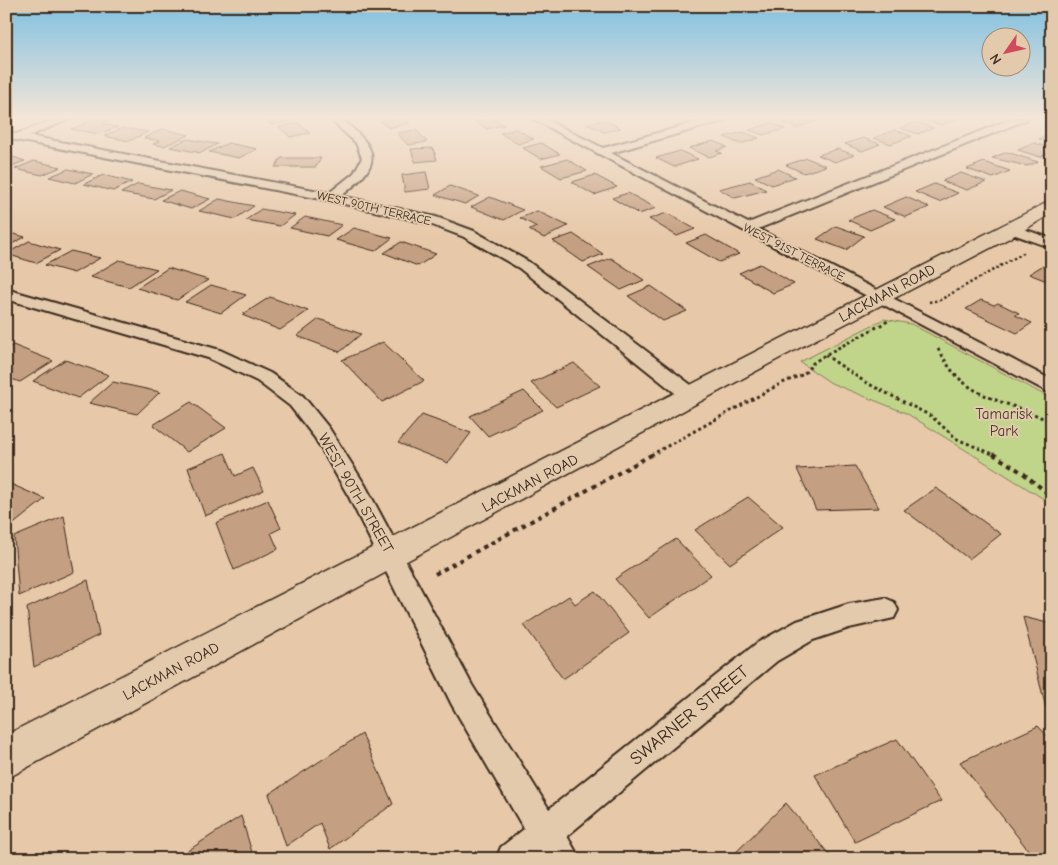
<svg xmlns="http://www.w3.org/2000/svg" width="1058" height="865" viewBox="0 0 1058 865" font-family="'Comic Neue',sans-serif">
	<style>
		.green { fill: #c0d58a; stroke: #7e8054 }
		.building { fill: #c59f81; stroke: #3b2a1e }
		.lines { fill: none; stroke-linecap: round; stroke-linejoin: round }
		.minor-casing { stroke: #3b2a1e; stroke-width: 4 }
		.secondary-casing { stroke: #3b2a1e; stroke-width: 3 }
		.path-far2 { stroke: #3b2a1e; stroke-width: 2.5; stroke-dasharray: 2.5 2.5; stroke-linecap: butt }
		.path-far1 { stroke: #3b2a1e; stroke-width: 3; stroke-dasharray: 3 3; stroke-linecap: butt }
		.path { stroke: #3b2a1e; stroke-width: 4; stroke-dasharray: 4.5 4.5; stroke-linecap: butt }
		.minor { fill: #e3caac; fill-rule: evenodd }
		.secondary { fill: #e3caac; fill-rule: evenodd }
		.labels { text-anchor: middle; stroke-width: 4; stroke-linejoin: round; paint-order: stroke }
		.far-street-label { font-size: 12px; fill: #3b2a1e; stroke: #e3caac }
		.street-label { font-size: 15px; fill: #3b2a1e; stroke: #e3caac }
		.park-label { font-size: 15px; fill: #483b29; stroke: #e3caac }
		.near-street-label { font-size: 18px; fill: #3b2a1e; stroke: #e3caac }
	</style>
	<rect width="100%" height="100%" fill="#e7c8a8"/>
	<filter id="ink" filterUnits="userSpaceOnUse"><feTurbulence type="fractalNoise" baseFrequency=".02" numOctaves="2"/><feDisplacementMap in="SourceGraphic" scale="10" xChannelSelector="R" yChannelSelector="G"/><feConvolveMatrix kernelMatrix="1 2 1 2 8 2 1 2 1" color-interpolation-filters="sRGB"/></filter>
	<g filter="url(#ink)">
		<polygon class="green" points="884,319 911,324 1052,399 1052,504 906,413 831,383 800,362"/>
		<g class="building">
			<polygon points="263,118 291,118 295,120 271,125"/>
			<polygon points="396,118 402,118 410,123 389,128 380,121"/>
			<polygon points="492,118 504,125 487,129 474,121"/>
			<polygon points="790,118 806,118 817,121 796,128 783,123 791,121 785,119"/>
			<polygon points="925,118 952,118 957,119 941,125 921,119"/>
			<polygon points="96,119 109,121 103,124 118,127 99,134 71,129"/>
			<polygon points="604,120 621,128 604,132 587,124"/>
			<polygon points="916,122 934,128 918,134 900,128"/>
			<polygon points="298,123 310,133 290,137 279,127"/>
			<polygon points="771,123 785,129 763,135 749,130"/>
			<polygon points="122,128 148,132 129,141 104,136"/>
			<polygon points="163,129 189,135 164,146 153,144 160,141 144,138"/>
			<polygon points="516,129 534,139 518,144 500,133"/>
			<polygon points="416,130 427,142 408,145 397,133"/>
			<polygon points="895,130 912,136 891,144 874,138"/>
			<polygon points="743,132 759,138 740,144 724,137"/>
			<polygon points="1052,134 1052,143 1039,139"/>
			<polygon points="863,138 880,144 862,151 845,144"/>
			<polygon points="187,139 217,144 201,153 170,147"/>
			<polygon points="713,141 727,147 716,151 722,153 709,157 689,148"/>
			<polygon points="228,143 257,149 239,158 209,152"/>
			<polygon points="541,143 560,154 541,159 523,148"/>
			<polygon points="1034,143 1052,148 1052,151 1040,157 1018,150"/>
			<polygon points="433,148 437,160 415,162 411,149"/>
			<polygon points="838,149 854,155 835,162 818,155"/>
			<polygon points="680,151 698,159 674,167 656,158"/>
			<polygon points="1007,152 1038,162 1027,166 992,158"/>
			<polygon points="6,155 7,155 25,161 6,168"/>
			<polygon points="281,158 321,158 316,167 275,167"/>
			<polygon points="807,158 826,166 804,173 786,165"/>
			<polygon points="567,159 587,171 561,178 541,166"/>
			<polygon points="34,161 61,167 42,175 15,169"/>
			<polygon points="984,162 1010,171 993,178 967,169"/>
			<polygon points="68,169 93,174 75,183 49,177"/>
			<polygon points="778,169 795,177 772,185 755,177"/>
			<polygon points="426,172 430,189 405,192 402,175"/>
			<polygon points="961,173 986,182 967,190 942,181"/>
			<polygon points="103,175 132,182 113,191 84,184"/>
			<polygon points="595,175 617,187 594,195 572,182"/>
			<polygon points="750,181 766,190 735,198 719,189"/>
			<polygon points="138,184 171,190 154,199 121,193"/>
			<polygon points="934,184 958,193 939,202 915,192"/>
			<polygon points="450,186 479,196 465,204 435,195"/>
			<polygon points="180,191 210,199 191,209 161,200"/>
			<polygon points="628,193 656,208 639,214 612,198"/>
			<polygon points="490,197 523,210 504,220 471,207"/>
			<polygon points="906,197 929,207 906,217 883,207"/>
			<polygon points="219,199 254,206 235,219 199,211"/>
			<polygon points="261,209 295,215 280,226 246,220"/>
			<polygon points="872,210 895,219 870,230 848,220"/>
			<polygon points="537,211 568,226 544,238 529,230 537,227 520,218"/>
			<polygon points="667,213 695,229 677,236 649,219"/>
			<polygon points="305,217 342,225 327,236 290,228"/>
			<polygon points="836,226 864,236 846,250 817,239"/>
			<polygon points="354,228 392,238 375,251 336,240"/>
			<polygon points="6,232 25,237 6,247"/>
			<polygon points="573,234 603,254 583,262 553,241"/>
			<polygon points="706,235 739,254 719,262 686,243"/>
			<polygon points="29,241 60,250 36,263 6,254"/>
			<polygon points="401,242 436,254 418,266 384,253"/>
			<polygon points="71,251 100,258 74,273 45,265"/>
			<polygon points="611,258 644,280 621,290 588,267"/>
			<polygon points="119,260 157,269 129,287 90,277"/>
			<polygon points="760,264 794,284 773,293 739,273"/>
			<polygon points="1042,266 1052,270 1052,283 1029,274"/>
			<polygon points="168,268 208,280 177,300 137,288"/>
			<polygon points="211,285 246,295 221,313 185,302"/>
			<polygon points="651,286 687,311 663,321 628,296"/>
			<polygon points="270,297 308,311 280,330 242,315"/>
			<polygon points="981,300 994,305 998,303 1019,313 1015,315 1032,323 1017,333 966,309"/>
			<polygon points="319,319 361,334 340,352 297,336"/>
			<polygon points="383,342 424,381 382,402 342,360"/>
			<polygon points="13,345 53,361 20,382 6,377 6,349"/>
			<polygon points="65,360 109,375 78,398 33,381"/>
			<polygon points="574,363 600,386 556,407 531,383"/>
			<polygon points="113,382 160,392 137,414 89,403"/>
			<polygon points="524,391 543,410 488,436 470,416"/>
			<polygon points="191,402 226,428 187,452 153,425"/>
			<polygon points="422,415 471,433 448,463 398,443"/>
			<polygon points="225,453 235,476 253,468 264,490 205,516 188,468"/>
			<polygon points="855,466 879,508 816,510 797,469"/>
			<polygon points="6,482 45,499 6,530"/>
			<polygon points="936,488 1001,534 969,559 904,510"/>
			<polygon points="748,497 783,527 730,564 695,530"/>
			<polygon points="268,500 281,528 271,533 278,549 234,570 216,523"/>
			<polygon points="64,516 74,572 19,596 14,537"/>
			<polygon points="676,539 711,575 649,618 615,579"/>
			<polygon points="88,580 99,635 34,667 27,608"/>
			<polygon points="595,591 629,633 563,679 524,625 569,596 575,604"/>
			<polygon points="1023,617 1052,624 1052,710 1046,708"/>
			<polygon points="1038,726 1052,741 1052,855 1045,859 1035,859 960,762"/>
			<polygon points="362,734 393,804 330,849 320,823 286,846 269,794"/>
			<polygon points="897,739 941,801 855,842 815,775"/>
			<polygon points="786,803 833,859 729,859"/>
			<polygon points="241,816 254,859 175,859"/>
		</g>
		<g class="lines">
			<defs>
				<g id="minor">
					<path d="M59,118H72L29,136L329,193L354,173L362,158L356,143L329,118H340C380,150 384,163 341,196L436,217L474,231L529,262L699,391L701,396L699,401L692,402L685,401L519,268L464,237L427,223L331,201L6,138V132L16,134Z"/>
					<polygon points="531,118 543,118 603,148 712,118 727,118 726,120 611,153 748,223 1014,118 1027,118 1026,120 758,229 1052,380 1052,394"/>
					<polygon points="1012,225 1052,239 1052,248 1007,232 1005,229"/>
					<polygon points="6,289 220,350 270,373 303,396 329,428 365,485 472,685 549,809 757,643 797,621 849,604 885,598 894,602 898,610 894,618 849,628 813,640 777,661 567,836 580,859 543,859 542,857 540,859 496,859 501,847 524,829 452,705 349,497 315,438 290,406 257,381 208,358 6,299"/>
				</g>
				<polygon id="secondary" points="1052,200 1052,213 1019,233 780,358 6,779 6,735"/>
			</defs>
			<use href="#minor" class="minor-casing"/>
			<use href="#secondary" class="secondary-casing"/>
			<polyline class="path-far2" points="929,302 940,300 1025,252"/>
			<g class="path-far1">
				<path d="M938,349C945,360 951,372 961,380C985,402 1024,406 1052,423"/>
				<polyline points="825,355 865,382 931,416 957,439 995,455"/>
				<polyline points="651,455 780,384 804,374 813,363 825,355 888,321"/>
			</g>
			<g class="path">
				<polyline points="993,454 1023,473 1052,497"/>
				<polyline points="435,574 653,454"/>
			</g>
			<use href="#minor" class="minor"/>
			<use href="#secondary" class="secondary"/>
		</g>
	</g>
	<linearGradient id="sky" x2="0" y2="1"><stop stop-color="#7fc0e1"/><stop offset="0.49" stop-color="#f4e6d8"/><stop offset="1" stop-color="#f4e6d8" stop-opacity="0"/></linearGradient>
	<rect width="1058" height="239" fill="url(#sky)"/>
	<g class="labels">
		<g class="far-street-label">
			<text transform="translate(374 208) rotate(13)" y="4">WEST 90TH TERRACE</text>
			<text transform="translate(794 252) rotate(27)" y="4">WEST 91ST TERRACE</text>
		</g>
		<g class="street-label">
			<text transform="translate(887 293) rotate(-28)" y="5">LACKMAN ROAD</text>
			<text transform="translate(530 483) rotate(-28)" y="5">LACKMAN ROAD</text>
			<text transform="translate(356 493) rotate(60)" y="5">WEST 90TH STREET</text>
			<text transform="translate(171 671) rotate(-28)" y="5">LACKMAN ROAD</text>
		</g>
		<g class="park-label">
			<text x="1004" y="419">Tamarisk<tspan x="1004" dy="17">Park</tspan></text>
		</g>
		<g class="near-street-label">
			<text transform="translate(689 715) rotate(-39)" y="6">SWARNER STREET</text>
		</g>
	</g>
	<rect width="1058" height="865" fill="none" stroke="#e3caac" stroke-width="25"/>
	<rect x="12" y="12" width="1033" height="840" fill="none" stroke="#3b2a1e" stroke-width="2" filter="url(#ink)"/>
	<g transform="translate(1006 52) rotate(236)"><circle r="24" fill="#e3caac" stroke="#a08a73"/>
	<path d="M0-4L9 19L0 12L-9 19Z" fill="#d1495b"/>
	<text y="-8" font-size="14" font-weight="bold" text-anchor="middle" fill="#3b2a1e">N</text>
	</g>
</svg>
